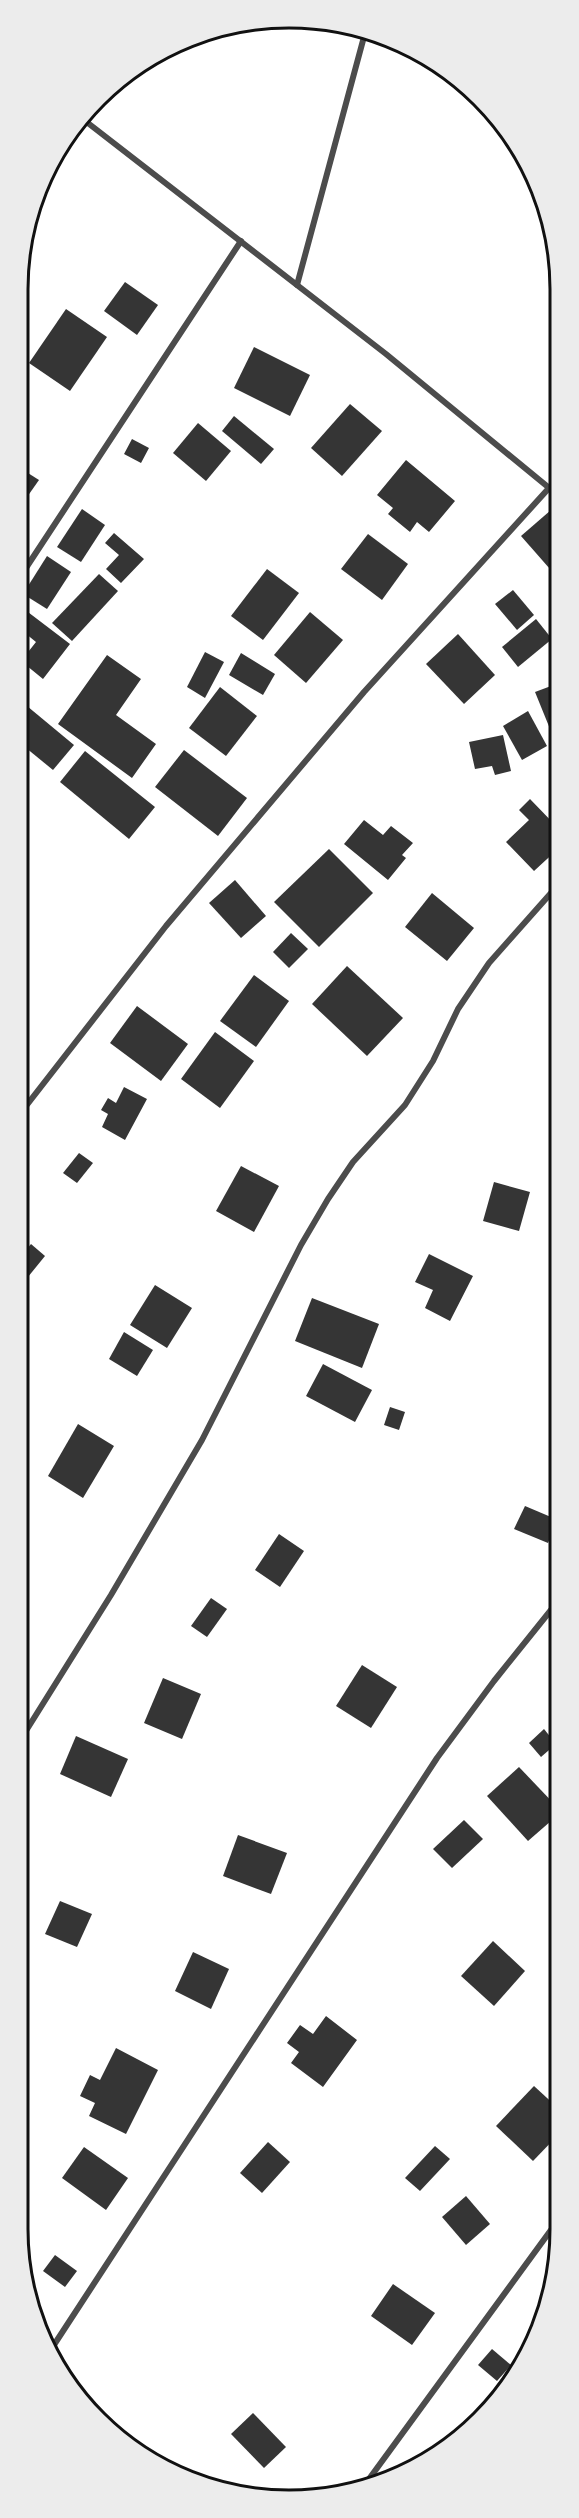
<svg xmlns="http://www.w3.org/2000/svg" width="579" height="2518" viewBox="0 0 579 2518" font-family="Inter,sans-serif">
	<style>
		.building { fill: #353535 }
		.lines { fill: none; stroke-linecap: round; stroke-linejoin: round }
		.minor { stroke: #4c4c4c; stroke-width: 6 }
		.rim { fill: none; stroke: #111; stroke-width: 3 }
	</style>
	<rect width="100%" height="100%" fill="#fff"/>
	<g class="building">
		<polygon points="125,282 158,305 137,335 104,311"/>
		<polygon points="66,309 107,337 70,391 29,363"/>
		<polygon points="254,347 310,375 290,416 234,388"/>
		<polygon points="350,404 382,431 342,476 311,448"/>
		<polygon points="234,416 274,449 261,464 222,431"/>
		<polygon points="198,423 231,451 206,481 173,453"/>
		<polygon points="132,439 149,448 141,463 124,454"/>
		<polygon points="406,460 455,501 429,532 417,522 410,532 388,514 393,508 377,495"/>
		<polygon points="20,468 39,480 20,507"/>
		<polygon points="82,509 105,525 81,562 57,547"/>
		<polygon points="551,510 559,518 559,575 557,577 521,536"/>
		<polygon points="114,533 144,559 121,583 106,569 119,555 105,543"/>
		<polygon points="368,534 408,564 382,600 341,569"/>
		<polygon points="47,556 71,572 47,609 23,594"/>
		<polygon points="267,569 299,593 263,640 231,616"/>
		<polygon points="99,574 118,591 72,641 52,623"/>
		<polygon points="513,590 534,615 517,630 495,604"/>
		<polygon points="20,606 70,644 43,679 21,661 36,642 20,629"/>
		<polygon points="310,612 343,640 306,683 274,655"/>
		<polygon points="536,619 552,639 518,667 502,647"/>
		<polygon points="458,634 495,675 464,704 426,664"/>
		<polygon points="205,652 224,662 205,698 187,687"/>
		<polygon points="241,653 275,674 263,695 229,675"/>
		<polygon points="107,655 141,679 116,715 156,744 132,778 58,724"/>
		<polygon points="559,683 559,751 535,692"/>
		<polygon points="220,687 257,716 226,756 189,728"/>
		<polygon points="27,706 74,745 53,770 20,743 20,715"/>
		<polygon points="528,711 547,746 522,760 503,726"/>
		<polygon points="503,735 511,771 495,775 492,766 475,769 469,742"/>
		<polygon points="184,750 247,798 218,836 155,787"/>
		<polygon points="85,751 155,807 129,839 60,782"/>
		<polygon points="530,799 559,829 559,848 534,871 506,842 529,820 519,810"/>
		<polygon points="364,820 383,835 391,826 413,843 402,855 406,858 388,880 344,844"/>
		<polygon points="329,849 373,893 319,947 274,902"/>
		<polygon points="235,880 266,916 241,938 209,903"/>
		<polygon points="432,893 474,928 447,961 405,927"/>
		<polygon points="291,933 308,949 289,968 273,952"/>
		<polygon points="347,966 403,1018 367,1056 312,1004"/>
		<polygon points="254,975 289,1001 256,1047 220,1021"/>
		<polygon points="137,1006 188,1044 161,1081 110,1043"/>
		<polygon points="215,1032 254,1061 220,1108 181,1079"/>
		<polygon points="124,1087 147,1099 125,1140 102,1127 108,1114 101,1110 108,1098 116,1103"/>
		<polygon points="79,1153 93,1163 77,1183 63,1173"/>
		<polygon points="241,1166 279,1186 254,1232 216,1211"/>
		<polygon points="494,1182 530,1192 519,1231 483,1221"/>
		<polygon points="31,1244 45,1256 19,1288 19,1259"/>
		<polygon points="429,1254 473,1276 450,1321 425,1308 433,1290 415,1282"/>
		<polygon points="155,1285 192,1308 167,1348 130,1325"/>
		<polygon points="312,1298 379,1324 362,1368 295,1341"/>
		<polygon points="124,1332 153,1350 137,1376 109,1359"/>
		<polygon points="323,1364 372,1390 355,1422 306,1396"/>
		<polygon points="390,1407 405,1412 399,1430 384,1425"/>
		<polygon points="78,1424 114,1446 83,1498 48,1476"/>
		<polygon points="525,1506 558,1520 548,1543 514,1529"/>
		<polygon points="279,1534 304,1551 280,1587 255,1570"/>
		<polygon points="211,1598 227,1609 207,1637 191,1626"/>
		<polygon points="362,1665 397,1687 371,1728 336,1706"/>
		<polygon points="163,1678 201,1694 182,1739 144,1723"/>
		<polygon points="544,1729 556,1744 541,1757 529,1743"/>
		<polygon points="76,1736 128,1759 111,1797 60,1774"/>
		<polygon points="519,1767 559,1809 559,1814 528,1841 487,1796"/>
		<polygon points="464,1820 483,1839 452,1868 433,1849"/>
		<polygon points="238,1835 287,1853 271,1894 223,1876"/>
		<polygon points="60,1901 92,1914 77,1947 45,1934"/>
		<polygon points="493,1941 525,1971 494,2006 461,1976"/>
		<polygon points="193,1952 229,1969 211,2009 175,1991"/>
		<polygon points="326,2016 357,2040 323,2087 291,2063 299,2052 287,2043 300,2025 313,2034"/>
		<polygon points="116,2048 158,2070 126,2134 89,2116 95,2103 80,2096 90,2075 100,2080"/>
		<polygon points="534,2086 559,2109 559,2134 533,2161 496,2126"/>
		<polygon points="268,2142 290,2162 262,2193 240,2173"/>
		<polygon points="435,2146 450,2159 420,2191 405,2178"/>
		<polygon points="84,2147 128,2178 106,2210 62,2178"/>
		<polygon points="466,2196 490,2224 466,2245 442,2217"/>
		<polygon points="55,2255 77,2271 65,2287 43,2271"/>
		<polygon points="393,2284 435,2313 412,2345 371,2316"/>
		<polygon points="492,2349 511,2365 497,2381 478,2365"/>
		<polygon points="253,2413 286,2447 264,2468 231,2434"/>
	</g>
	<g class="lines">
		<g class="minor">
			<polyline points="84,120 386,354 559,496"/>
			<polyline points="297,285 365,33"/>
			<polyline points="20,577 241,241"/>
			<polyline points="19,1115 166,926 364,692 549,488"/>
			<polyline points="19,1742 111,1595 202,1440 301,1245 328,1199 353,1162 405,1105 433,1061 458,1009 489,963 559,884"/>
			<polyline points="50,2351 437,1758 494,1681 559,1600"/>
			<polyline points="361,2490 559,2219"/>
		</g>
	</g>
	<path d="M0 0H579V2518H0ZM289 28H289A261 261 0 0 1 550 289V2229A261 261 0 0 1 289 2490H289A261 261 0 0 1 28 2229V289A261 261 0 0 1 289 28Z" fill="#ececec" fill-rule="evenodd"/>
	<path class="rim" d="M289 28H289A261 261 0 0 1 550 289V2229A261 261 0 0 1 289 2490H289A261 261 0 0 1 28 2229V289A261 261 0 0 1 289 28Z"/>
</svg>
